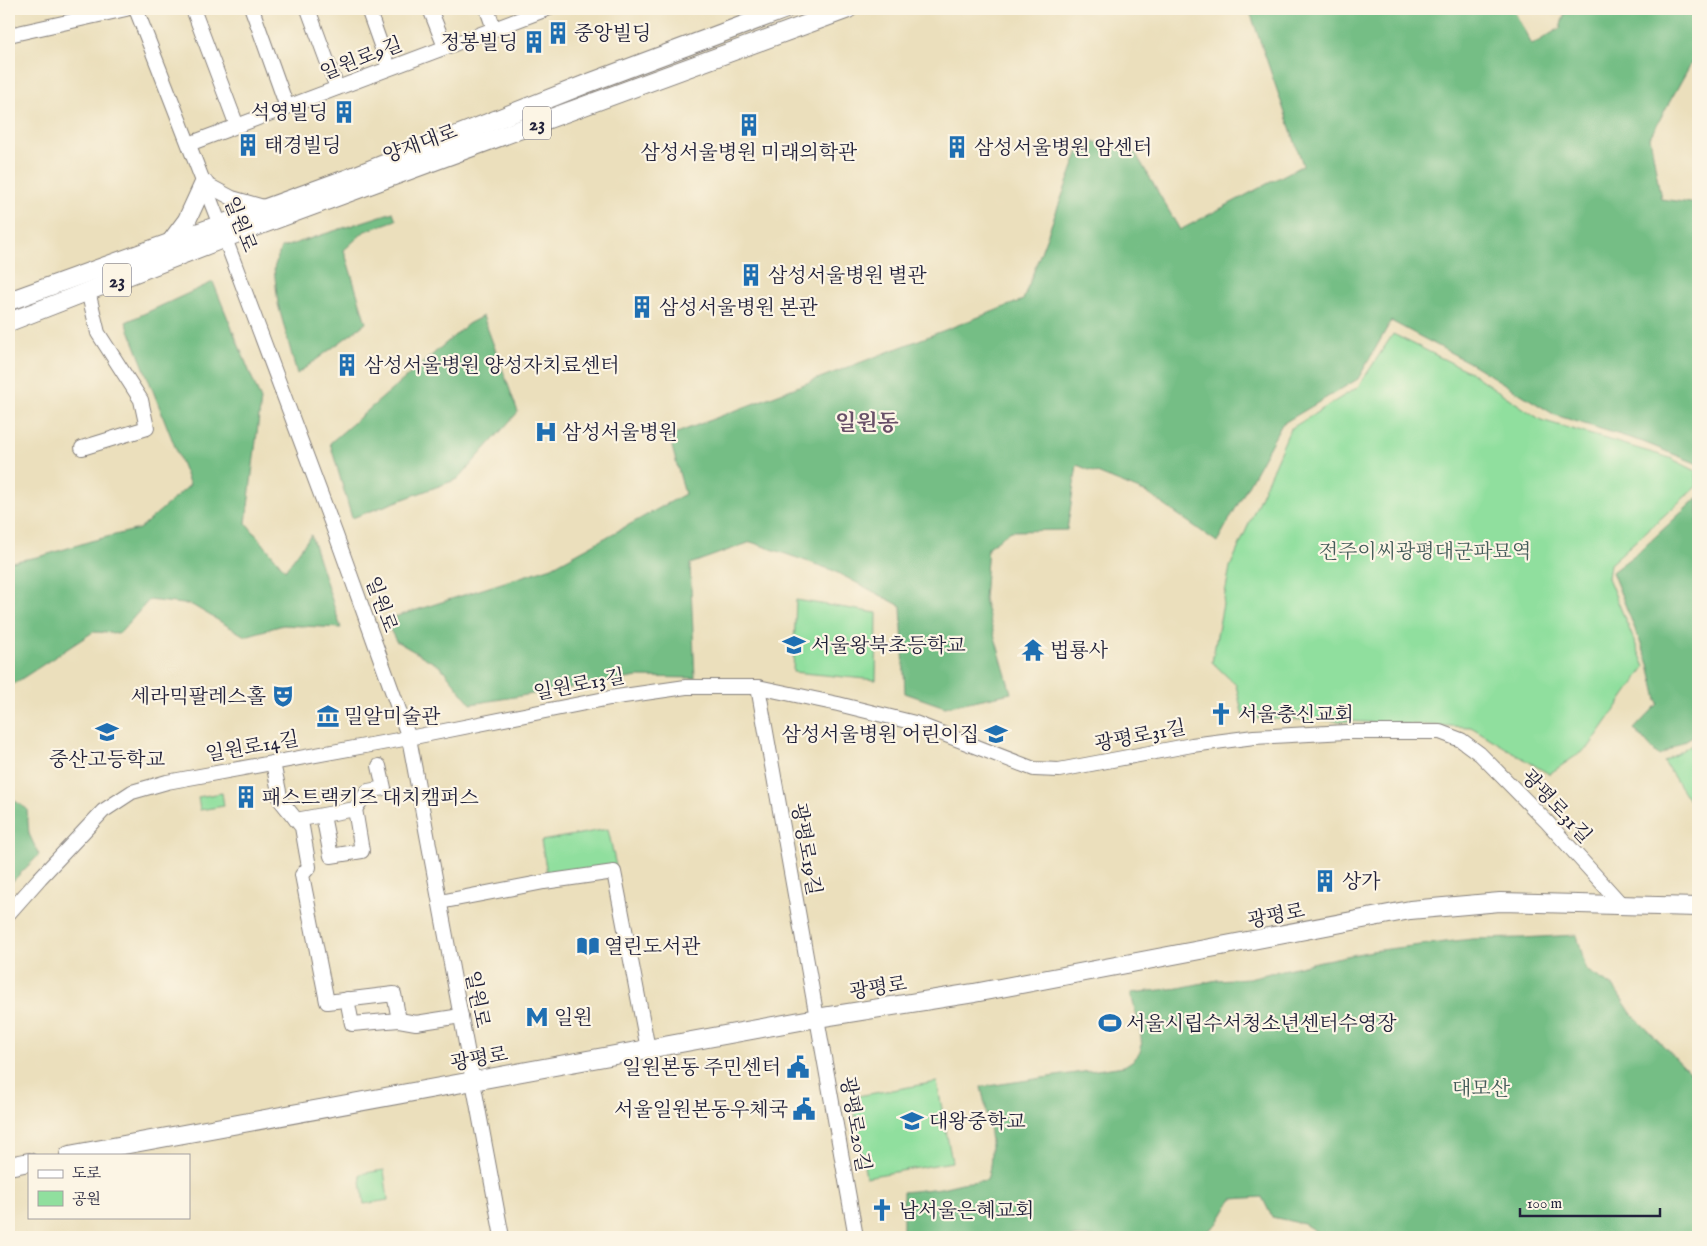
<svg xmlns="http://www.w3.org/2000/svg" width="1707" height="1246" viewBox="0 0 1707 1246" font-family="'IM FELL English','Noto Serif KR',serif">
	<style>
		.green { fill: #90df9e; stroke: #59806c }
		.forest { fill: #74be85; stroke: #4b7060 }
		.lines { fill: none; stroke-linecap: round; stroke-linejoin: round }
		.minor-casing { stroke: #86807c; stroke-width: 16 }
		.major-casing { stroke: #86807c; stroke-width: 20 }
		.minor { stroke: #fff; stroke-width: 14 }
		.major { stroke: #fff; stroke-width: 18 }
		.labels { text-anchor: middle; stroke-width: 4.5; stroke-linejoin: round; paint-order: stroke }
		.shield { fill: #fcf5e5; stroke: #63616e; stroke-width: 1 }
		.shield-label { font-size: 19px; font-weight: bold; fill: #22223b }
		.poi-label { font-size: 20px; fill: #22223b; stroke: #fcf5e5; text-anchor: start }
		.street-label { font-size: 20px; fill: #22223b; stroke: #fcf5e5 }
		.park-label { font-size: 20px; fill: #435b59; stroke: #fcf5e5 }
		.quarter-label { font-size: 22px; font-weight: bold; fill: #685068; stroke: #fcf5e5 }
	</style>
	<rect width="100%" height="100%" fill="#fcf5e5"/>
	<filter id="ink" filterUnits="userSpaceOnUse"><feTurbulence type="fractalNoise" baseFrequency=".02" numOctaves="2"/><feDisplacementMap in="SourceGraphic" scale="10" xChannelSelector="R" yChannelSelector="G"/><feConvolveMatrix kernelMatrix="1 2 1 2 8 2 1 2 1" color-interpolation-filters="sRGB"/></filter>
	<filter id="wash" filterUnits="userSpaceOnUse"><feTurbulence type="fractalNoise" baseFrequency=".0096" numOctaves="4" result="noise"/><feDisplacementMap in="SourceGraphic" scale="20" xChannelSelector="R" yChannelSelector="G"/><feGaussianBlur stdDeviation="1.12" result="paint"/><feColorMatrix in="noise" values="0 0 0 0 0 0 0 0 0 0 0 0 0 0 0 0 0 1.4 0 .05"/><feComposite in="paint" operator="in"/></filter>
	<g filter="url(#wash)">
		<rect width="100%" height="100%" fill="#ebdfbc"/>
		<g class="green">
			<polygon points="1393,334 1470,372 1541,420 1670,458 1696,471 1697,486 1610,564 1608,578 1645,667 1589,747 1549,774 1471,727 1320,720 1261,719 1243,717 1236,685 1212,662 1230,567 1290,429 1358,387"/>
			<polygon points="796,600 877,613 876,680 793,672"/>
			<polygon points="1698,740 1698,814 1664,762"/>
			<polygon points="222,793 224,806 200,810 198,797"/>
			<polygon points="608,829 616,866 548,878 541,841"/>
			<polygon points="937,1082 952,1162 866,1177 852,1097"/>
			<polygon points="384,1170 388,1200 364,1204 360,1174"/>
		</g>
		<g class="forest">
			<polygon points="1249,9 1513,9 1532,45 1560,28 1566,9 1698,9 1698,51 1650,137 1661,199 1698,204 1698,464 1643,442 1555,415 1472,364 1391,321 1358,379 1282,424 1217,542 1147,493 1077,465 1067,530 1011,531 988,547 984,599 1011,693 945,707 905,693 901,606 832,570 751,542 690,564 695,678 638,677 471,704 441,667 396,641 385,620 552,567 685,494 669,436 1023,300 1082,143 1129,142 1180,230 1303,165"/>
			<polygon points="393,212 396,220 365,231 344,250 366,323 297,374 278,304 274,268 281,248"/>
			<polygon points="213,282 261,400 246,523 285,570 311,535 341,628 283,625 245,636 192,605 149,600 120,633 93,632 9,687 9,559 11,562 42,556 91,541 139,529 190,485 126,322"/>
			<polygon points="483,316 518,412 458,479 352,518 330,443 468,324"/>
			<polygon points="1698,497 1698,733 1659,756 1634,729 1658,704 1649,664 1612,572 1641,550"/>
			<polygon points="9,797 27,809 29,834 39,855 9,885"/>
			<path d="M1577,935L1586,970L1614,987L1631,1013L1698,1081V1237H1325L1304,1224L1272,1217L1262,1197L1232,1199L1217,1224L1200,1237H885L903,1231V1192L941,1188L962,1183L987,1180C996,1149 988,1117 981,1087L1124,1066C1131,1062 1139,1057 1141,1049C1144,1038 1133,1005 1131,993L1179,988L1217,980L1249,978L1321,961L1372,951L1420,945L1472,939L1522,938Z"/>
		</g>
	</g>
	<g filter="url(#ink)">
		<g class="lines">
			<defs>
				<g id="minor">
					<polyline points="136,9 220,225 336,535 409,738 502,1237"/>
					<polyline points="193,9 237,126"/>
					<polyline points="252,9 287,107"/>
					<polyline points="308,9 337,88"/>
					<polyline points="368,9 389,68"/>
					<polyline points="430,9 445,47"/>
					<polyline points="487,9 494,29"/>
					<polyline points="9,35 126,9"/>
					<polyline points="189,144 547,9"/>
					<polyline points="204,183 232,198 267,208"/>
					<polyline points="82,448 147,428 141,400 98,333 88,291"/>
					<polyline points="758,687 856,1237"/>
					<polyline points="273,763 281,801 302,827 309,867 302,875 327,1002 394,994 399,1020 416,1023 461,1016"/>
					<polyline points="355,809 368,791 384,788 379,766"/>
					<polyline points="296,820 355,809 362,851 331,856 323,815"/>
					<polyline points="440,902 544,882 614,872 648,1049"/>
					<polyline points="9,913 40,878 103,811 132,792 167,782 409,738 610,698 686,687 758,687 838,704 915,723 1034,769 1059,770 1192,745 1254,737 1346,732 1440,732 1461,740 1480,754 1547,822 1621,904"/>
					<polyline points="347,999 352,1024 399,1020"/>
				</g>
				<g id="major">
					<polyline points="170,243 187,220 204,183"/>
					<polyline points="9,301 346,179 586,84 786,9"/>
					<polyline points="9,322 225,238 848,9"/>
					<polyline points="69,1155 817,1018 974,993 1410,910 1500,902 1698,907"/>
					<polyline points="9,1166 29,1162"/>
				</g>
			</defs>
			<use href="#minor" class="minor-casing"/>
			<use href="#major" class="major-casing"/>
			<use href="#minor" class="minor"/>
			<use href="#major" class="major"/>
		</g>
	</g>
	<defs>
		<symbol id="building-bare" viewBox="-9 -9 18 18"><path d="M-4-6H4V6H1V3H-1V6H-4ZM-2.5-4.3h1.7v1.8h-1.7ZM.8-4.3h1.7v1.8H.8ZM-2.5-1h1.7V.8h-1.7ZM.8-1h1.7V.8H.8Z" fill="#1f6fb2" stroke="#fcf5e5" stroke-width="2.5" paint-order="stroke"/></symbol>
		<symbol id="hospital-bare" viewBox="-9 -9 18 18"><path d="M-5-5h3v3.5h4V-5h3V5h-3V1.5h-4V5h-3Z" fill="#1f6fb2" stroke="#fcf5e5" stroke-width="2.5" paint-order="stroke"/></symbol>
		<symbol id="school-bare" viewBox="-9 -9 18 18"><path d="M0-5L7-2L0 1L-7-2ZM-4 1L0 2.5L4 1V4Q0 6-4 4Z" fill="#1f6fb2" stroke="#fcf5e5" stroke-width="2.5" paint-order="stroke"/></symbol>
		<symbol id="temple-bare" viewBox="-9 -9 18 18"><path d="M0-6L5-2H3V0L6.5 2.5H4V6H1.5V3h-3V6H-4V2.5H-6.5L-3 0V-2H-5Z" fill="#1f6fb2" stroke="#fcf5e5" stroke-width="2.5" paint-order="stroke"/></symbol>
		<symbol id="theatre-bare" viewBox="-9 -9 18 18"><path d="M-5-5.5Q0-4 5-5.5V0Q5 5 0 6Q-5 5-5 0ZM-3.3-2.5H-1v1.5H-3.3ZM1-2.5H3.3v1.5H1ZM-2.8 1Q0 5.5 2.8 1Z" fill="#1f6fb2" stroke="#fcf5e5" stroke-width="2.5" paint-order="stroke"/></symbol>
		<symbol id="church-bare" viewBox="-9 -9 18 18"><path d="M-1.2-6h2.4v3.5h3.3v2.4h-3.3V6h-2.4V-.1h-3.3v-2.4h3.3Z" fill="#1f6fb2" stroke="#fcf5e5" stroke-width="2.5" paint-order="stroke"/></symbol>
		<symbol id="museum-bare" viewBox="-9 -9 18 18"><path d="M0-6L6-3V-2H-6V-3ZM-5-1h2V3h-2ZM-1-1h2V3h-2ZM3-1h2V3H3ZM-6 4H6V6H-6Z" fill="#1f6fb2" stroke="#fcf5e5" stroke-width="2.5" paint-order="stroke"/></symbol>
		<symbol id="library-bare" viewBox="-9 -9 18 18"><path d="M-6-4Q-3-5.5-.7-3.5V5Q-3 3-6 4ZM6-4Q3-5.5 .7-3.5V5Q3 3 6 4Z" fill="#1f6fb2" stroke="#fcf5e5" stroke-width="2.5" paint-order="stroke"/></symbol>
		<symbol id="metro-bare" viewBox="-9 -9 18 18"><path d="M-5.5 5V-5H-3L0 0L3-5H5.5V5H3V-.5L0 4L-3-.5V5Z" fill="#1f6fb2" stroke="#fcf5e5" stroke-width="2.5" paint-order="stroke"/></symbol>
		<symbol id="stadium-bare" viewBox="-9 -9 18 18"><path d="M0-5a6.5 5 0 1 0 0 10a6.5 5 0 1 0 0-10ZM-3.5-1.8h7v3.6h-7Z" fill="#1f6fb2" stroke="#fcf5e5" stroke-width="2.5" paint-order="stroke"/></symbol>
		<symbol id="civic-bare" viewBox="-9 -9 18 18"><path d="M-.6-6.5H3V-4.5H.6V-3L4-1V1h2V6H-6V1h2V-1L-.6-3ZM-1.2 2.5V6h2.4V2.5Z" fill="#1f6fb2" stroke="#fcf5e5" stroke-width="2.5" paint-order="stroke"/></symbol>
	</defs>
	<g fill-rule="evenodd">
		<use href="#building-bare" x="542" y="17" width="32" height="32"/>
		<use href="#building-bare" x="518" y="26" width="32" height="32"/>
		<use href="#building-bare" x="328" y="96" width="32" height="32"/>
		<use href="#building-bare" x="733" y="109" width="32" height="32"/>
		<use href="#building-bare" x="232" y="129" width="32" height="32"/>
		<use href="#building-bare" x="941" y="131" width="32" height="32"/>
		<use href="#building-bare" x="735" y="259" width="32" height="32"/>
		<use href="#building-bare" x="626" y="291" width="32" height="32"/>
		<use href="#building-bare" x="331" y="349" width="32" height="32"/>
		<use href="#hospital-bare" x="530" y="416" width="32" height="32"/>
		<use href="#school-bare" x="778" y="629" width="32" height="32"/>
		<use href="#temple-bare" x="1017" y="634" width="32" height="32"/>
		<use href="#theatre-bare" x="267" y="680" width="32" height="32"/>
		<use href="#church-bare" x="1205" y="698" width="32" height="32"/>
		<use href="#museum-bare" x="312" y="700" width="32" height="32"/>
		<use href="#school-bare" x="91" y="716" width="32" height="32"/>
		<use href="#school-bare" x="980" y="718" width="32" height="32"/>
		<use href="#building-bare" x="230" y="781" width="32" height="32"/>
		<use href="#building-bare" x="1309" y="865" width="32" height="32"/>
		<use href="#library-bare" x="572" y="930" width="32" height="32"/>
		<use href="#metro-bare" x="521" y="1001" width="32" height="32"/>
		<use href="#stadium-bare" x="1094" y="1007" width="32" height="32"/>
		<use href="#civic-bare" x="782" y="1051" width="32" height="32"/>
		<use href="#civic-bare" x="788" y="1093" width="32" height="32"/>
		<use href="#school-bare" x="896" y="1105" width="32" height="32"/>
		<use href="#church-bare" x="866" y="1194" width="32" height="32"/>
	</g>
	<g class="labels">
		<g class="shield">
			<rect x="523" y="106.5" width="28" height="33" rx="4"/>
			<rect x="103" y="263.5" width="28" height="33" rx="4"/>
		</g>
		<g class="shield-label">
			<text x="537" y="130">23</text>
			<text x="117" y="287">23</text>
		</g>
		<g class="poi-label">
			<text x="574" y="40">중앙빌딩</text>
			<text x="518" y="49" text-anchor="end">정봉빌딩</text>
			<text x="328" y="119" text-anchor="end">석영빌딩</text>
			<text x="264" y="152">태경빌딩</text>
			<text x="974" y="154">삼성서울병원 암센터</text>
			<text x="749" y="159" text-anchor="middle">삼성서울병원 미래의학관</text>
			<text x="768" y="282">삼성서울병원 별관</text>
			<text x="659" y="314">삼성서울병원 본관</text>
			<text x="364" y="372">삼성서울병원 양성자치료센터</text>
			<text x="562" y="439">삼성서울병원</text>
			<text x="811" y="652">서울왕북초등학교</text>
			<text x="1050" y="657">법룡사</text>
			<text x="266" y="703" text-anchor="end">세라믹팔레스홀</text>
			<text x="1238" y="721">서울충신교회</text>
			<text x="344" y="723">밀알미술관</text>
			<text x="979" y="741" text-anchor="end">삼성서울병원 어린이집</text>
			<text x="107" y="766" text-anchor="middle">중산고등학교</text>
			<text x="262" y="804">패스트랙키즈 대치캠퍼스</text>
			<text x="1342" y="888">상가</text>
			<text x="604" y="953">열린도서관</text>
			<text x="554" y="1024">일원</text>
			<text x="1126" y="1030">서울시립수서청소년센터수영장</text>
			<text x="781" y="1074" text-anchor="end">일원본동 주민센터</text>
			<text x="788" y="1116" text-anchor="end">서울일원본동우체국</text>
			<text x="929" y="1128">대왕중학교</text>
			<text x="899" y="1217">남서울은혜교회</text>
		</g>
		<g class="street-label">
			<text transform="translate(361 58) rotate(-21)" y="7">일원로9길</text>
			<text transform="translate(420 143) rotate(-20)" y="7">양재대로</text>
			<text transform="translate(241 224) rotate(69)" y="7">일원로</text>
			<text transform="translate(382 604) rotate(70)" y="7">일원로</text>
			<text transform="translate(579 684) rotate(-11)" y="7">일원로13길</text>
			<text transform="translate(1140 735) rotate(-11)" y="7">광평로31길</text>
			<text transform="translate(252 746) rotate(-10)" y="7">일원로14길</text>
			<text transform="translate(1557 806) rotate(47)" y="7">광평로31길</text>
			<text transform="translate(807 849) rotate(80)" y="7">광평로19길</text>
			<text transform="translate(1276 915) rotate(-11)" y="7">광평로</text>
			<text transform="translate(878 987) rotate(-9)" y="7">광평로</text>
			<text transform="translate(478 999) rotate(79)" y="7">일원로</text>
			<text transform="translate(479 1058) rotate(-10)" y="7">광평로</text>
			<text transform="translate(856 1124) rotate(80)" y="7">광평로20길</text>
		</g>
		<g class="park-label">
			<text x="1425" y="558">전주이씨광평대군파묘역</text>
			<text x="1481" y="1095">대모산</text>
		</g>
		<g class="quarter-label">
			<text x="867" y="430">일원동</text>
		</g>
	</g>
	<rect width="1707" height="1246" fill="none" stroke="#fcf5e5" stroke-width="30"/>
	<rect x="28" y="1154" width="162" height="65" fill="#fcf5e5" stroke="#a5a1a1"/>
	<rect x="38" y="1170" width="25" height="8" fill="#ffffff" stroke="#a5a1a1"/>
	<text x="72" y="1178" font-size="15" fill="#22223b">도로</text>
	<rect x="38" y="1191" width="25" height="15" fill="#90df9e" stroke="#a5a1a1"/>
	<text x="72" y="1204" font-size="15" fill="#22223b">공원</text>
	<path d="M1520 1208v8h140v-8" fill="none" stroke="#22223b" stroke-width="2.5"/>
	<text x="1527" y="1208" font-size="15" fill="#22223b" stroke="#fcf5e5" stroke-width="4" paint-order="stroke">100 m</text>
</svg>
